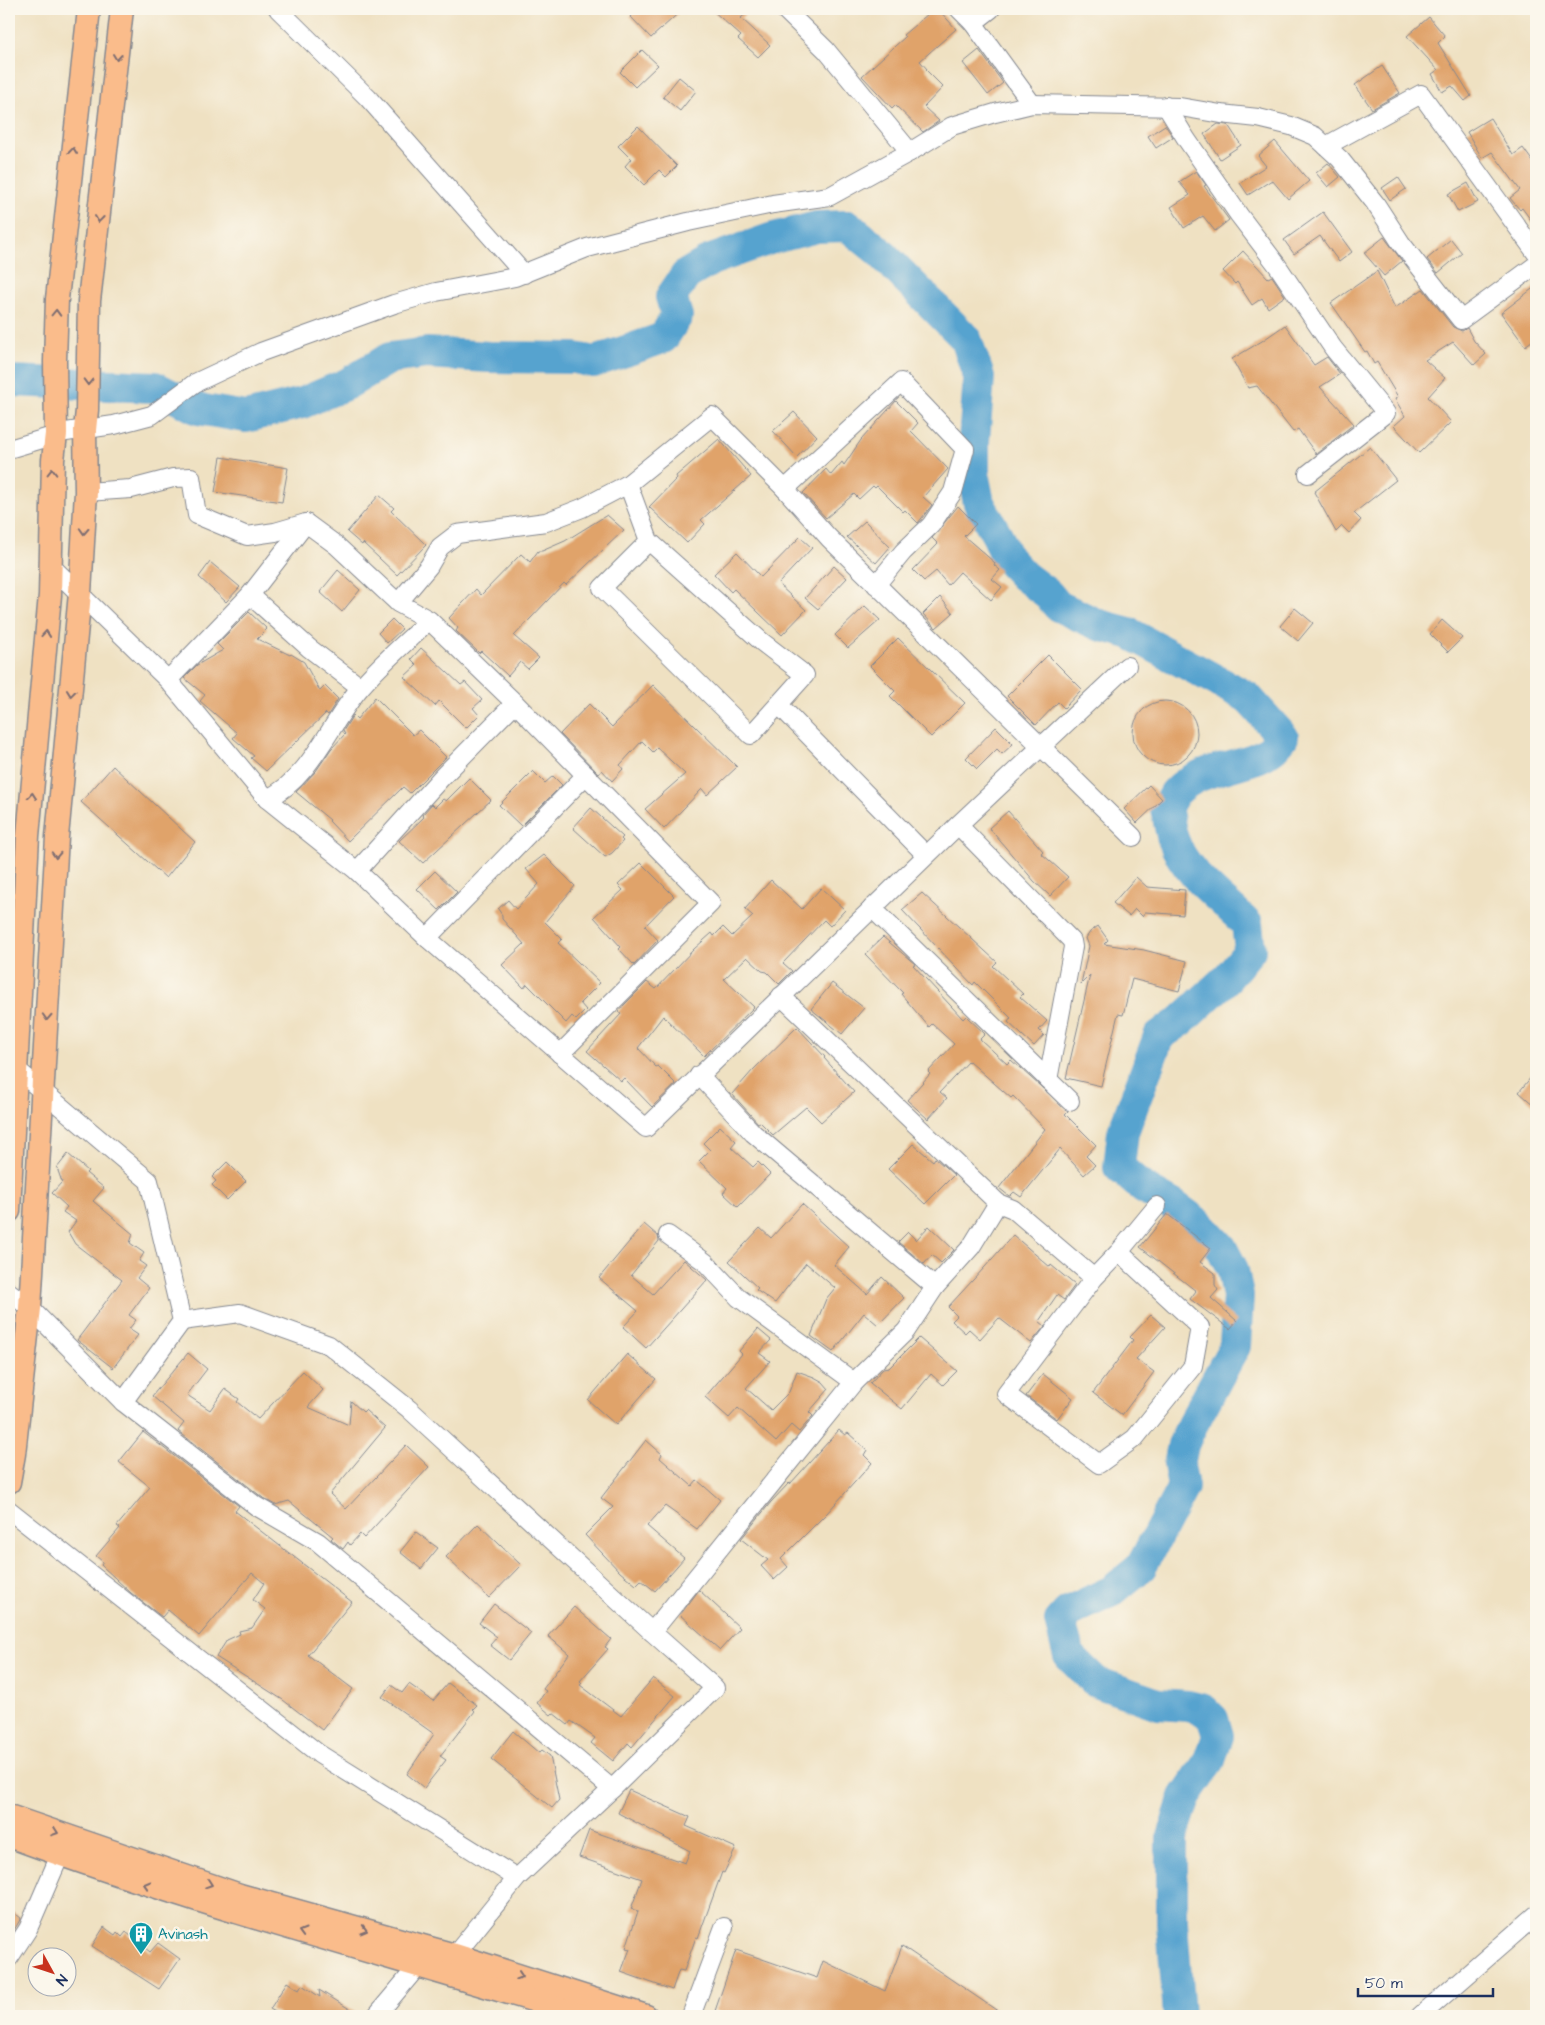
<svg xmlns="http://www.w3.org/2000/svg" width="1545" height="2025" viewBox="0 0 1545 2025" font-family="'Architects Daughter',sans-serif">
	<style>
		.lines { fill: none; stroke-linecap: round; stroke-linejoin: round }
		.river { stroke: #56a3cf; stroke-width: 32 }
		.building { fill: #e0a36a }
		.minor-casing { stroke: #858890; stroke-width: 20 }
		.major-casing { stroke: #858890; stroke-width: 25 }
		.minor { stroke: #fff; stroke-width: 18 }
		.major { stroke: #fabc8b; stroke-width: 22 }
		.oneway { stroke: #7f6e72 }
		.labels { text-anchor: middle; stroke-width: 5; stroke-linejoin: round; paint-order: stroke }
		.culture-label { font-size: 15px; fill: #0d838f; stroke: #fbf7ec; text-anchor: start }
	</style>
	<rect width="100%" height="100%" fill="#fbf7ec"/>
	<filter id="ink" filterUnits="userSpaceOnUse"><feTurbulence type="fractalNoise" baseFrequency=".02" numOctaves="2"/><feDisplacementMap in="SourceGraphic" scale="10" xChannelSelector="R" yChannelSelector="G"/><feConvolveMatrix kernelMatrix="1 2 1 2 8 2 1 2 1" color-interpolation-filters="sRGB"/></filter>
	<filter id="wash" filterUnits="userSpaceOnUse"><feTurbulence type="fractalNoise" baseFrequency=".0096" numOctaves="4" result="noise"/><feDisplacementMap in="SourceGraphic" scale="20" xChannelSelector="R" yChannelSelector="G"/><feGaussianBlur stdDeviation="1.12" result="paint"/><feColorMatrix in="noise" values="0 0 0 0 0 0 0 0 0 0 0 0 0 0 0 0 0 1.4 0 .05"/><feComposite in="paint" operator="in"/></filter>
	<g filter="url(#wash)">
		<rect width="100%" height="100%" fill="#efe1c2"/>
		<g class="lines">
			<path class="river" d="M9,382L12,381L155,387L198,409L246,417L302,403L347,384L390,358L427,353L489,357L575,358L594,362L663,338L677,316L671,297L686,275L711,260L770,239L817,227L848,226L879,251L966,339L979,377L974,441V478L979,503L998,537L1007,558L1024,576L1048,594L1058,606L1099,625L1129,633L1247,697L1283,737C1280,741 1276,746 1272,749C1244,770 1201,765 1176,792C1172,796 1169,803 1166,809C1169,819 1170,830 1173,839C1185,874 1222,899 1247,924L1250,950L1228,977L1181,1021L1159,1036L1123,1132L1119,1167L1143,1188L1175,1206L1198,1223L1221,1247L1233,1270L1238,1296L1235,1346L1192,1425L1183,1445L1179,1465L1183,1487L1141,1567L1112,1591L1068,1612L1060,1621L1069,1656L1096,1682L1158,1704L1188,1706L1204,1710L1213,1719L1218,1736L1210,1760L1185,1797L1172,1837V1923L1179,2016"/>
		</g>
		<g id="blocks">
			<g class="building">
				<polygon points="638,9 683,9 651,38 630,16"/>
				<polygon points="711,9 751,9 741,18 770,45 758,57 738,39 741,36"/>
				<polygon points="934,9 938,9 956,29 920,61 927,69 926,70 943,87 924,107 939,121 923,132 895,105 892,108 862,76 905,37 903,35"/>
				<polygon points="1429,17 1445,36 1438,43 1471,96 1465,101 1452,86 1442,92 1432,74 1438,70 1407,36"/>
				<polygon points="642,50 658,65 635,87 620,72"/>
				<polygon points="979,50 1003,83 988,95 963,63"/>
				<polygon points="1382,66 1400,93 1372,109 1355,85"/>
				<polygon points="679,77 696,91 680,111 663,97"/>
				<polygon points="1490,118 1513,155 1523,148 1536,166 1536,227 1522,208 1520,210 1510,198 1520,190 1492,152 1482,158 1467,132"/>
				<polygon points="1218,124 1228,125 1241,145 1220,159 1204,134"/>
				<polygon points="1165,125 1173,137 1156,148 1148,136"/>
				<polygon points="638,126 677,166 666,177 659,170 644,185 625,166 631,159 618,146"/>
				<polygon points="1275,141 1309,181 1288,199 1272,180 1248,195 1240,183 1266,166 1258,156"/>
				<polygon points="1328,163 1340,177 1328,187 1316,173"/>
				<polygon points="1196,171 1206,185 1204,186 1229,220 1215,231 1203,216 1184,228 1171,207 1190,195 1179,182"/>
				<polygon points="1398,177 1406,189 1390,200 1382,188"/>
				<polygon points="1468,183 1478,202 1458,212 1448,194"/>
				<polygon points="1323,212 1352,252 1339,262 1320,236 1294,254 1284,240"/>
				<polygon points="1384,237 1402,261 1384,276 1364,253"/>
				<polygon points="1451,239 1462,253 1438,273 1427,259"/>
				<polygon points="1243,251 1268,278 1272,276 1285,296 1268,308 1262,298 1252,305 1237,282 1235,284 1223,271"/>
				<polygon points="1377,271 1395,308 1423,289 1453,327 1462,331 1467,328 1474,341 1486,354 1474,365 1453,342 1425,360 1445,378 1428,397 1451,422 1419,453 1394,426 1405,416 1395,399 1398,397 1377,362 1374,364 1367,351 1365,352 1331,303"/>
				<polygon points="1536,286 1536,338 1525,346 1501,313"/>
				<polygon points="1285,325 1314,365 1327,357 1340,374 1320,387 1354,424 1316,454 1298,429 1293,432 1257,386 1248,388 1232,359 1262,341"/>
				<polygon points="896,401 918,423 911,431 948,469 923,497 932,505 918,523 905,510 903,512 877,486 875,488 873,486 859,499 854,494 826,518 803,493 826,469 831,475 842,462 844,465 861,440"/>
				<polygon points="794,412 817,436 797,457 773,431"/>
				<polygon points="719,439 751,476 701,520 705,524 687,543 649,507 677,478 676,476"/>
				<polygon points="1370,447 1396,480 1354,513 1361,520 1349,533 1342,526 1336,532 1314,492"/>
				<polygon points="221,457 288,468 282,502 215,492"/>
				<polygon points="379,495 394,508 391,511 426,545 397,575 363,543 362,545 347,532"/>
				<polygon points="958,506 976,524 964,536 995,563 994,565 1000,570 992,579 1002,587 991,600 960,572 948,585 936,571 924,581 913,570 938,544 932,538"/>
				<polygon points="607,515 624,530 566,585 564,583 514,636 539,658 528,669 520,662 508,676 481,651 479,653 456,631 458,628 449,618 476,589 481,595 521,554 530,562 538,551 542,551 565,541"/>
				<polygon points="865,521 890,547 876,563 847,537"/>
				<polygon points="800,537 812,548 778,584 806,610 782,635 734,589 731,592 714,574 737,552 761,577"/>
				<polygon points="210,562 240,587 226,602 199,577"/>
				<polygon points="834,566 847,578 818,609 805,598"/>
				<polygon points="338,570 360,590 342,612 320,592"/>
				<polygon points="940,597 953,613 936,628 923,614"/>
				<polygon points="865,606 880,620 848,648 835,635"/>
				<polygon points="1295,608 1313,623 1298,641 1280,626"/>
				<polygon points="249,612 267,629 257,639 290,655 291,654 304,662 320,691 325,686 338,699 328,715 326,713 266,771 251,758 254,756 233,738 237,733 200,701 205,695 184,678 197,665 223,650 217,644"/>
				<polygon points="392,619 402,629 387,643 378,633"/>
				<polygon points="1442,620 1462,638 1448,652 1430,634"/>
				<polygon points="898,638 965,703 931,737 890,696 895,691 870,666"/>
				<polygon points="421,648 461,685 465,682 482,700 473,708 479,715 466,728 439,701 435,706 404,677 417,665 411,659"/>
				<polygon points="1048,655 1082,689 1064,708 1058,702 1036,725 1007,696"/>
				<polygon points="653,685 737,767 707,795 702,789 664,829 645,809 685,774 657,748 653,752 642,741 620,765 623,769 612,781 602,770 599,774 560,734 589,704 612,727"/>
				<polygon points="375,697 413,735 419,730 446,757 410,793 403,787 348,841 329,821 330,820 296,792 316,771 331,749 345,734 343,731 353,715 357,719"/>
				<circle cx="1165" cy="733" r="32"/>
				<polygon points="996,727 1013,744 1002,754 997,749 977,769 966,758"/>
				<polygon points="113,766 195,842 166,878 81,802"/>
				<polygon points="533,771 545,783 553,776 562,785 521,826 499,805"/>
				<polygon points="469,778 491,800 423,863 399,841 424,817 422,815 432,804 435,807 443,799 446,801"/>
				<polygon points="1149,785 1162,799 1137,823 1124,809"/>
				<polygon points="591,808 623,837 621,839 623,841 612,853 605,857 573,828"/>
				<polygon points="1008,811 1043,851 1041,853 1068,877 1050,896 1034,881 989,828"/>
				<polygon points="544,855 575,886 545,922 562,939 558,943 600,983 580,1003 586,1010 576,1020 572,1016 566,1023 527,984 524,988 502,965 524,944 502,919 502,915 498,909 508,900 516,909 539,884 526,869"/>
				<polygon points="641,863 674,896 645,926 658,940 634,965 619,949 621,947 594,917 623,890 618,885"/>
				<polygon points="435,871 457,892 439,910 417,889"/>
				<polygon points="1136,877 1147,887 1185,890 1183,915 1145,912 1142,916 1135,909 1129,916 1113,903"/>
				<polygon points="771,880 802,909 821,888 845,910 830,926 824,920 783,963 792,971 779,984 767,972 762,971 747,957 724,979 754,1007 704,1056 663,1016 638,1048 656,1067 658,1066 676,1084 652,1107 624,1078 621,1081 587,1051 621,1014 618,1012 624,1005 647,982 656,989 694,949 712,933 714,936 723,927 732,936 753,916 745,909"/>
				<polygon points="922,893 997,962 993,966 1023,994 1020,997 1047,1021 1039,1030 1044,1035 1034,1046 1008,1022 1011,1018 975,982 973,985 902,910"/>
				<polygon points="1098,926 1108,940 1104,944 1144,950 1187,961 1179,991 1132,979 1123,1015 1118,1014 1101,1086 1066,1078 1090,975 1081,984 1089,946 1086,938 1090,932"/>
				<polygon points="883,937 915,964 913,965 963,1019 966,1016 985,1034 980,1039 1007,1064 1011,1060 1068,1111 1065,1114 1096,1145 1086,1156 1095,1165 1084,1175 1060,1149 1021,1197 1014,1192 1010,1196 1009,1196 999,1188 1045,1129 1013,1096 1011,1098 969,1061 940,1092 947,1098 928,1119 907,1100 930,1074 928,1072 954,1044 932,1024 929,1027 901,994 903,993 865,954"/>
				<polygon points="832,983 864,1008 842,1034 811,1009"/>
				<polygon points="797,1027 825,1057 824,1058 854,1092 821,1122 806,1107 773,1135 760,1122 758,1123 732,1094 753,1070"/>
				<polygon points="1536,1071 1536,1107 1519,1092"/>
				<polygon points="720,1126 736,1141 731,1147 753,1167 758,1162 770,1174 738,1207 723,1193 727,1188 699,1161 710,1150 703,1143"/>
				<polygon points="913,1144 933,1161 935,1158 954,1175 925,1204 888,1169"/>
				<polygon points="68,1154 88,1171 86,1173 104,1188 93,1201 133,1234 130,1243 144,1253 139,1261 146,1266 137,1278 149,1288 129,1315 136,1320 129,1329 138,1335 113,1368 77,1340 122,1280 75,1244 68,1232 76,1221 63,1212 67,1207 52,1193 62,1182 57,1168"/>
				<polygon points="227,1162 246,1181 227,1200 212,1185 216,1181 212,1177"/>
				<polygon points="802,1204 849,1247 834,1265 867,1294 882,1277 904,1298 878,1325 864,1313 833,1352 811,1336 826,1299 835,1288 806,1263 775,1303 756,1290 758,1288 729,1261 760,1228 771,1238"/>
				<polygon points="1167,1214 1211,1248 1200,1262 1215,1273 1215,1285 1218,1290 1211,1298 1237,1321 1230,1329 1190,1299 1196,1291 1140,1247"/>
				<polygon points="644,1224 658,1236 659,1241 631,1275 653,1294 684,1260 707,1280 646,1348 623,1327 638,1311 599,1278"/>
				<polygon points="929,1226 954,1250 941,1263 932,1255 924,1264 898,1242 908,1232 916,1240"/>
				<polygon points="1013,1235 1050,1267 1051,1265 1075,1285 1064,1300 1057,1295 1039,1321 1045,1326 1031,1343 999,1318 980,1339 969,1329 965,1333 952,1321 957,1316 948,1307 985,1267"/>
				<polygon points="1151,1315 1165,1327 1136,1359 1154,1372 1122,1415 1093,1393 1133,1340 1130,1337"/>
				<polygon points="758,1329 771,1340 759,1353 770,1361 746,1388 771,1410 789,1392 797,1371 814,1377 823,1382 829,1389 809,1412 813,1416 799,1432 791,1425 776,1442 738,1408 729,1418 705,1397 742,1354 739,1351"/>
				<polygon points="919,1338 957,1371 943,1385 931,1374 902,1409 870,1383 883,1369 889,1368"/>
				<polygon points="188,1353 207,1369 187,1395 210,1410 225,1389 239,1399 237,1402 258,1419 303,1371 323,1390 308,1407 349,1425 351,1401 363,1412 365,1410 385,1428 330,1494 346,1509 406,1445 429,1467 364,1538 360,1534 350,1545 348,1542 343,1549 331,1539 333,1537 289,1501 275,1505 263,1498 178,1431 184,1423 152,1396"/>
				<polygon points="627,1354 656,1379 616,1425 588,1400"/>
				<polygon points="1043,1374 1073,1398 1057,1419 1026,1396"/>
				<polygon points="839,1430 845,1435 848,1433 867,1450 864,1455 872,1463 827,1513 781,1559 788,1567 774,1580 761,1566 768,1560 741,1539 771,1502 789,1483 790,1484"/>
				<polygon points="143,1432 239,1506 235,1511 352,1602 308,1655 353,1689 322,1730 283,1700 216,1657 227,1640 240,1634 239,1631 252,1628 265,1609 253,1600 264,1583 252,1573 199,1636 168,1610 162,1617 131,1593 101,1565 103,1562 96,1556 120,1528 117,1526 150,1487 119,1462"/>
				<polygon points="646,1440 662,1454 660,1458 692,1486 697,1480 720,1500 697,1529 665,1506 647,1526 684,1558 655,1591 641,1580 636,1585 620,1572 585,1535 613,1507 601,1498"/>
				<polygon points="478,1524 521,1565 489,1598 446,1557"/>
				<polygon points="416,1532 438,1548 421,1569 400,1552"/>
				<polygon points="699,1590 740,1628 720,1650 680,1615"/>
				<polygon points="494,1604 531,1633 509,1660 490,1645 497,1637 479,1623"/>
				<polygon points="574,1607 611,1639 605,1647 608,1649 580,1681 582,1683 580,1685 621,1716 653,1678 675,1696 632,1747 628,1743 613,1761 591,1743 595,1738 571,1721 568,1725 553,1713 551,1715 537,1703 546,1691 543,1689 569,1654 548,1636"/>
				<polygon points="448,1683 477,1705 473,1709 475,1711 440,1756 446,1760 424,1788 407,1774 434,1734 382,1697 391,1685 402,1693 409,1684 433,1701"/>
				<polygon points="513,1731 539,1753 542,1750 550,1756 559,1800 552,1808 491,1759"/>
				<polygon points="629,1790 690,1817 686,1826 736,1848 724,1873 722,1872 698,1938 696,1937 684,1971 679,1970 672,1990 621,1972 630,1949 626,1948 638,1911 631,1909 642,1879 579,1857 589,1830 685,1863 690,1851 618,1813"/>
				<polygon points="9,1909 21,1918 9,1939"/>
				<polygon points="104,1927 115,1935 117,1932 122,1937 126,1932 150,1952 158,1943 180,1959 159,1989 92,1946"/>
				<polygon points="902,1946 1005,2016 731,2016 715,2011 736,1950 817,1978 823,1961 885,1991"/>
				<polygon points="287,1982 299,1990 302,1985 320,1997 319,1990 361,2016 282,2016 270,2009"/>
			</g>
		</g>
	</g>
	<g filter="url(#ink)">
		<use href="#blocks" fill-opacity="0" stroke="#858890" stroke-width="1"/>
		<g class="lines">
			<defs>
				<g id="minor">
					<polyline points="278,9 368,98 524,274"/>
					<polyline points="959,9 973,23 991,9"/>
					<polyline points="973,23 1032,104"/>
					<polyline points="1166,106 1187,140 1239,215 1277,265 1333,348 1386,413 1308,474"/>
					<polyline points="1326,146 1421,94 1536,253"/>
					<polyline points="910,152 952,126 995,113 1032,104 1180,107 1221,114 1258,118 1291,126 1315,136 1340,159 1375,203 1401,243 1461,320 1536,265"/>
					<polyline points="9,449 66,432 114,425 152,415 195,383 261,352 394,304 436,292 515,277 587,248 688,222 773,204 830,196 910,152 826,50 784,9"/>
					<polyline points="628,484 712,416 785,489"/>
					<polyline points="86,492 131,489 173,478 191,477 197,515 247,536 275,532 306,523 336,545 398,603 429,566 440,547 457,534 546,522 582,508 628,484 649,541 762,642 805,675 751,735 602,588 649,541"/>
					<polyline points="50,565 168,680 267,799 357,871 427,938 646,1128 958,825 1127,666"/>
					<polyline points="876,585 903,552 931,525 953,492 965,449 901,382 785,489 829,538 1133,837"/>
					<polyline points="250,595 309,648 360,687"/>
					<polyline points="398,603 429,620 515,703 711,903 560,1054"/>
					<polyline points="168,680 250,595 306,523"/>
					<polyline points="779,705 926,855"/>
					<path d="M267,799C311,778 330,723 360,688C381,663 407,642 429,620"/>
					<polyline points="958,825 1072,941 1073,947 1048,1080"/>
					<polyline points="357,871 442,777 515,703"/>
					<polyline points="872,908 1070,1101"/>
					<polyline points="427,938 586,775"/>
					<polyline points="781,996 998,1203 1013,1209 1094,1278 1006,1394 1099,1464 1135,1438 1193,1366 1200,1327 1119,1252 1094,1278"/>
					<polyline points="9,1063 149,1181 182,1321 123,1402"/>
					<polyline points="668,1235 705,1262 739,1298 854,1382"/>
					<polyline points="1119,1252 1157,1206"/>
					<polyline points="935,1287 971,1247 998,1203"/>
					<polyline points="9,1292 30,1308 123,1402 256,1506 318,1542 612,1789 517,1878 455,1955 451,1966"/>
					<polyline points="182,1321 240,1313 329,1345 409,1409 652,1632 715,1688 612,1789"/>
					<polyline points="9,1510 319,1754 517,1878"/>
					<polyline points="652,1632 854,1382 906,1331 935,1287 753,1133 699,1075"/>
					<polyline points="9,1958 28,1929 60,1855"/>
					<polyline points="376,2016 418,1966"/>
					<polyline points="691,2016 724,1927"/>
					<polyline points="1420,2016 1536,1915"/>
				</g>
				<g id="major">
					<polyline points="9,1211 28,836 50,595 53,460 56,434 55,361 57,299 89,9"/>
					<polyline points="9,1482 14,1454 30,1308 57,837 80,593 86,492 85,430 87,410 89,301 122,9"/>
					<polyline points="9,1816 240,1895 455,1955 646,2016"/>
					<path d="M9,1836C197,1906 392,1956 584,2016"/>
				</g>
			</defs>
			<use href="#minor" class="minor-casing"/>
			<use href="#major" class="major-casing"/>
			<use href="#minor" class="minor"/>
			<use href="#major" class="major"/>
		</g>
		<defs><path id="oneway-chevron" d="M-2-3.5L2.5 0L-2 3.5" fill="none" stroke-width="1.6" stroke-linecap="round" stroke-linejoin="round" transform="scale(1.25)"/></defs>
		<g class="oneway">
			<use href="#oneway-chevron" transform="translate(117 57) rotate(97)"/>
			<use href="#oneway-chevron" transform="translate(73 151) rotate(-84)"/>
			<use href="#oneway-chevron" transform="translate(99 219) rotate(97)"/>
			<use href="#oneway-chevron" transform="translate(56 313) rotate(-88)"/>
			<use href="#oneway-chevron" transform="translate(88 382) rotate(91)"/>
			<use href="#oneway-chevron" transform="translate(52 472) rotate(-89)"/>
			<use href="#oneway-chevron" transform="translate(84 531) rotate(93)"/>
			<use href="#oneway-chevron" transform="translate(46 634) rotate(-85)"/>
			<use href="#oneway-chevron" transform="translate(71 693) rotate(96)"/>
			<use href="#oneway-chevron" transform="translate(32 796) rotate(-85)"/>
			<use href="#oneway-chevron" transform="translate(56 855) rotate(93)"/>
			<use href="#oneway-chevron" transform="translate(47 1017) rotate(93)"/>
			<use href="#oneway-chevron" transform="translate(55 1832) rotate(19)"/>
			<use href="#oneway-chevron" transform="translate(209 1884) rotate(19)"/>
			<use href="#oneway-chevron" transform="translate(147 1885) rotate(-163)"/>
			<use href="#oneway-chevron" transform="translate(364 1930) rotate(16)"/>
			<use href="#oneway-chevron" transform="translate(302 1932) rotate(-164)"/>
			<use href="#oneway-chevron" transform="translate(520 1976) rotate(18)"/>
		</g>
	</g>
	<defs>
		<symbol id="building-pin" viewBox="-11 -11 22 30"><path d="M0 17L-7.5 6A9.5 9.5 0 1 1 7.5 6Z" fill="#0f9aa8" stroke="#fbf7ec"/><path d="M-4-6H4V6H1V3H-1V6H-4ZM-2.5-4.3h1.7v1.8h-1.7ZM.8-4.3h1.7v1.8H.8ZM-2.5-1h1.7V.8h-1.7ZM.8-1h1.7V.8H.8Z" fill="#fff"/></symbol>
	</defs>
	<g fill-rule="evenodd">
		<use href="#building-pin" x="127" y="1920" width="28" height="38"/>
	</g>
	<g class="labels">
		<g class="culture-label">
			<text x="158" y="1939">Avinash</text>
		</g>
	</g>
	<rect width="1545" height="2025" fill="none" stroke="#fbf7ec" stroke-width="30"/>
	<g transform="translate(52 1972) rotate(130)"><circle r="24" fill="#fbf7ec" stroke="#a1a7b3"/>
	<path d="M0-4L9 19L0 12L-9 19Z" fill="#c8321e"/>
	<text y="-8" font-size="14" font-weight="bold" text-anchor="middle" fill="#1b2f5e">N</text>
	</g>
	<path d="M1358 1988v8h135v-8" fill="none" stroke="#1b2f5e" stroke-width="2.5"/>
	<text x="1365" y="1988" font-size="15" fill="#1b2f5e" stroke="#fbf7ec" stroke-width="4" paint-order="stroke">50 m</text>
</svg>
